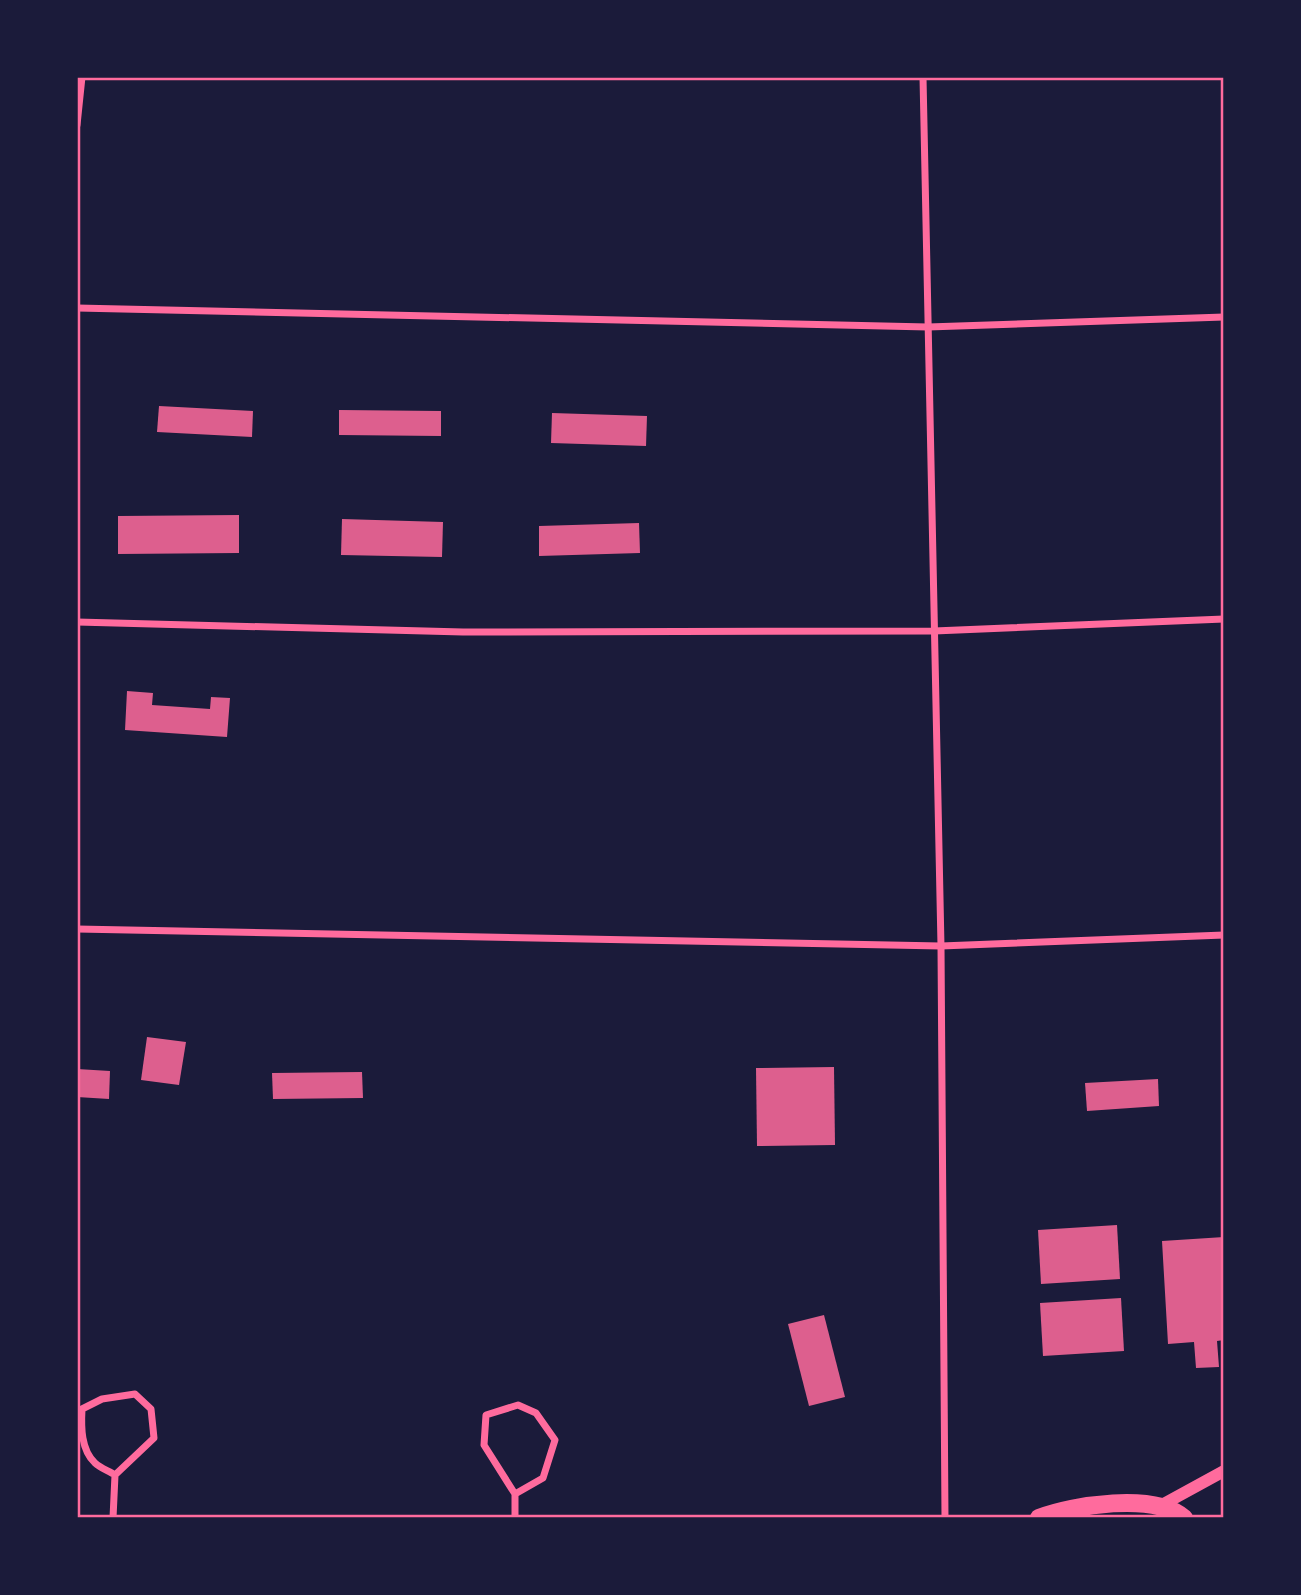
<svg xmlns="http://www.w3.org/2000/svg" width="1301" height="1595" viewBox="0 0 1301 1595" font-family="Manrope,sans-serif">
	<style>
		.building { fill: #dd5f8e }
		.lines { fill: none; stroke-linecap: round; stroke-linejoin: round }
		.minor { stroke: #ff6b9d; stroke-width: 7 }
		.tertiary { stroke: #ff6b9d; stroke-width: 12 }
		.primary { stroke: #ff6b9d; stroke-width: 18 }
		.neatline { fill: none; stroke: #ff6b9d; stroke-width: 2.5 }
	</style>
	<rect width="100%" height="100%" fill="#1b1b3a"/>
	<g class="building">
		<polygon points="159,406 253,411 252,437 157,432"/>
		<polygon points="339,410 441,411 441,436 339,435"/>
		<polygon points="552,413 647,416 646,446 551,443"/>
		<polygon points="239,515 239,553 118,554 118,516"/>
		<polygon points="342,519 443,522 442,557 341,555"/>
		<polygon points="639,523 640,553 539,556 539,526"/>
		<polygon points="127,691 153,693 152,705 210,709 211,697 230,698 227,737 125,730"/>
		<polygon points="147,1037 186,1042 179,1085 141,1080"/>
		<polygon points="834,1067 835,1145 757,1146 756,1068"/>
		<polygon points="77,1069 110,1071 109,1099 77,1097"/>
		<polygon points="362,1072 363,1098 273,1099 272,1073"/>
		<polygon points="1158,1079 1159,1106 1087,1111 1085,1083"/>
		<polygon points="1117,1225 1120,1279 1041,1284 1038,1230"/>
		<polygon points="1224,1237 1224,1340 1217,1341 1219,1367 1196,1368 1194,1342 1168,1344 1162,1241"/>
		<polygon points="1121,1298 1124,1351 1043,1356 1040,1303"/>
		<polygon points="824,1315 845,1397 809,1406 788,1324"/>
	</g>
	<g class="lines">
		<g class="minor">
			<polyline points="923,77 941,946 945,1518"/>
			<polyline points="77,125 82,77"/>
			<polyline points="77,308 928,327 1224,317"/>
			<polyline points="77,622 463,632 934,631 1224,619"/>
			<polyline points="77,929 941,946 1224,935"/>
			<path d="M113,1518L115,1475L154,1438L151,1409L135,1394L102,1399L82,1409C81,1427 81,1450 95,1463C100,1468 109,1471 115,1475"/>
			<polyline points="515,1518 515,1494 484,1445 486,1415 518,1405 536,1413 555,1440 543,1478 515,1494"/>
		</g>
		<polyline class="tertiary" points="1160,1506 1224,1471"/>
		<path class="primary" d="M1039,1518C1073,1505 1154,1492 1184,1518"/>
	</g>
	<rect width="1301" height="1595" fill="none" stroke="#1b1b3a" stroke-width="158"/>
	<rect x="79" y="79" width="1143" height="1437" class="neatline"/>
</svg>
